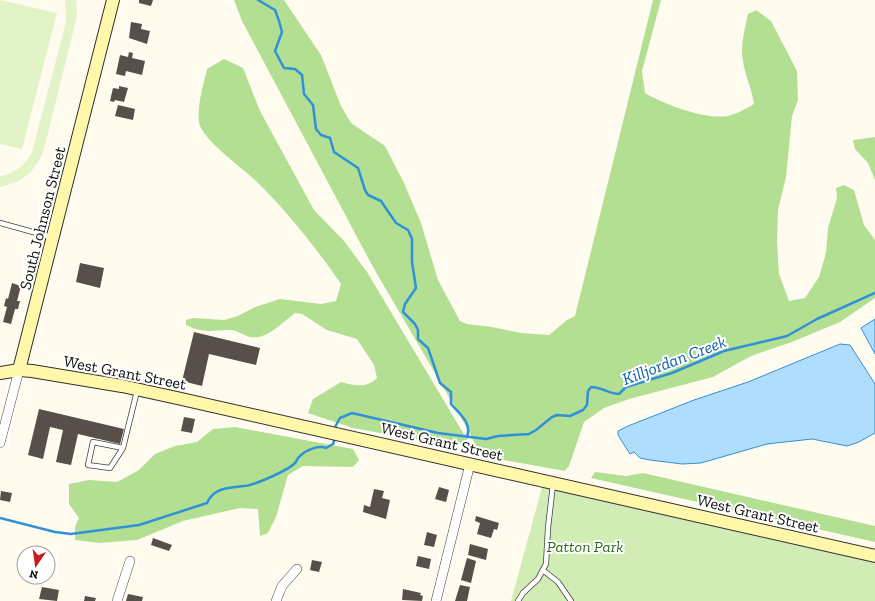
<svg xmlns="http://www.w3.org/2000/svg" width="875" height="601" viewBox="0 0 875 601" font-family="'Zilla Slab',serif">
	<style>
		.green { fill: #d1edb5 }
		.forest { fill: #b3df93 }
		.pitch { fill: #e3f3c8 }
		.water { fill: #b0ddfb; stroke: #3191d7 }
		.lines { fill: none; stroke-linecap: round; stroke-linejoin: round }
		.stream { stroke: #3191d7; stroke-width: 2.5 }
		.building { fill: #584f4a }
		.lane-casing { stroke: #414141; stroke-width: 6 }
		.street-casing { stroke: #414141; stroke-width: 10 }
		.secondary-casing { stroke: #303030; stroke-width: 14 }
		.lane { stroke: #fff; stroke-width: 4.5 }
		.street { stroke: #fff; stroke-width: 9 }
		.secondary { stroke: #fff8aa; stroke-width: 12 }
		.labels { text-anchor: middle; stroke-width: 4; stroke-linejoin: round; paint-order: stroke }
		.street-label { font-size: 16px; fill: #0e0e0e; stroke: #fff }
		.park-label { font-size: 16px; font-style: italic; fill: #286b19; stroke: #fff }
		.water-label { font-size: 17px; font-style: italic; fill: #0d61aa; stroke: #fff }
	</style>
	<rect width="100%" height="100%" fill="#fffcef"/>
	<polygon class="green" points="544,480 875,556 875,601 511,601"/>
	<g class="forest">
		<path d="M234,0H284L321,55L341,106L351,123L385,146L404,183L421,223L438,280L460,321L467,324L492,327L521,333L549,335L567,320L575,316L653,0H661L642,71L645,93C663,104 710,122 731,115C739,113 747,108 754,104C752,89 745,76 743,61C740,46 745,29 748,14L756,10L771,21L797,71L798,100L792,116L786,177L778,210L777,241L779,274L789,301L805,298L819,277L826,253L828,228L837,198L836,188L844,185L854,190L864,225L875,240V298L840,322L792,342L751,356L713,377L629,399L604,408L584,422L569,466L565,471L481,456L467,428L373,267L242,21Z"/>
		<path d="M224,59L243,68L260,111L314,210L344,241L367,272L468,441L446,445L353,428L308,413L313,399L341,382C354,386 367,388 377,378L374,365L357,339L327,330L302,314L295,313C283,322 267,340 251,337C244,336 237,330 231,330C212,330 204,334 186,325V320L193,318L224,320L238,316L255,307L280,299L321,304L336,301L341,284C317,249 286,210 256,181C241,167 210,145 201,128C194,116 204,82 207,69Z"/>
		<polygon points="875,137 875,180 868,163 855,149 853,140"/>
		<polygon points="235,427 353,449 359,460 353,467 303,466 288,475 276,517 268,533 260,536 258,509 240,508 183,521 137,540 99,543 75,540 75,527 79,518 69,504 69,484 89,480 117,482 139,470 155,454 175,446 197,442 213,429"/>
		<polygon points="595,472 626,476 643,473 875,526 875,542 591,478"/>
	</g>
	<g class="pitch">
		<polygon points="0,0 57,13 22,149 0,144"/>
		<path d="M65,0H76L77,16L44,149C37,170 22,183 0,187V176C15,174 25,165 32,152L66,22Z"/>
	</g>
	<g class="water">
		<polygon points="875,319 875,354 861,328"/>
		<polygon points="840,344 850,345 875,384 875,433 859,442 847,446 812,439 767,444 701,463 682,464 650,460 640,458 634,452 630,454 618,435 618,431 628,426 694,400 748,382"/>
	</g>
	<g class="lines">
		<g class="stream">
			<path d="M258,0L275,10L279,21L282,32L275,51L284,68L295,69L302,75L304,94L313,105L316,129L321,135L330,138L334,152L358,168L365,190L368,195L381,201L396,223L408,230L412,239V262L416,288L405,304L403,312L415,324L418,330V339L428,348L440,383L451,392V404C460,414 472,423 467,437"/>
			<path d="M335,427L340,418L352,413L438,433L486,439L498,436L529,434L536,430L552,417L557,415L570,416L583,410L587,405L588,391L591,387C602,387 609,394 619,394L626,387L672,373L724,351L787,336L817,319L875,293"/>
			<path d="M0,518L55,532L71,534L139,525L207,503C214,487 229,488 244,486C250,486 258,482 264,480C273,476 288,470 295,463C297,461 297,458 300,456C306,450 318,445 326,448L333,444L334,441"/>
		</g>
	</g>
	<g class="building">
		<polygon points="139,0 153,0 151,6 139,3"/>
		<polygon points="131,22 142,24 141,29 150,31 147,44 129,38"/>
		<polygon points="129,52 133,53 132,58 145,61 142,75 126,71 125,76 116,74 120,55 128,57"/>
		<polygon points="119,86 128,88 124,102 115,100 114,102 110,101 113,88 119,89"/>
		<polygon points="118,105 135,109 133,120 115,116"/>
		<polygon points="80,263 104,268 100,288 76,282"/>
		<polygon points="12,283 21,286 17,301 20,301 18,309 15,309 11,324 3,322 7,307 4,306 6,298 8,299"/>
		<polygon points="194,332 260,348 256,365 209,354 202,386 182,381"/>
		<polygon points="39,409 124,429 120,444 78,434 71,465 56,462 63,430 50,427 43,459 28,455"/>
		<polygon points="184,417 195,419 192,433 181,431"/>
		<polygon points="439,487 449,490 446,502 435,499"/>
		<polygon points="374,489 384,491 382,498 390,500 386,519 363,512 364,505 370,507"/>
		<polygon points="1,491 12,493 10,502 0,500"/>
		<polygon points="476,516 499,523 497,530 494,529 491,538 477,534 480,523 475,521"/>
		<polygon points="427,532 437,535 434,547 424,545"/>
		<polygon points="153,538 172,545 169,551 151,545"/>
		<polygon points="470,544 488,549 486,560 468,555"/>
		<polygon points="418,556 431,559 429,569 416,566"/>
		<polygon points="467,558 476,561 471,583 461,580"/>
		<polygon points="312,560 322,562 319,572 310,570"/>
		<polygon points="460,585 470,587 467,601 455,601"/>
		<polygon points="42,587 59,590 57,601 39,599"/>
		<polygon points="403,589 421,593 420,595 423,596 422,601 402,600"/>
		<polygon points="128,594 143,597 142,601 126,601"/>
		<polygon points="85,596 96,598 95,601 84,601"/>
	</g>
	<g class="lines">
		<defs>
			<g id="lane">
				<polyline points="0,223 51,237"/>
				<polyline points="123,448 93,442 88,465 110,468 123,448 137,391"/>
				<polyline points="544,571 558,582 571,601"/>
				<polyline points="518,601 523,593 538,579 546,564 548,528 553,484"/>
			</g>
			<g id="street">
				<polyline points="0,443 19,370"/>
				<polyline points="117,601 130,561"/>
				<polyline points="276,601 282,586 297,569"/>
				<polyline points="436,601 470,464"/>
			</g>
			<g id="secondary">
				<polyline points="19,370 113,0"/>
				<polyline points="0,373 19,370 32,371 122,386 177,398 875,556"/>
			</g>
		</defs>
		<use href="#lane" class="lane-casing"/>
		<use href="#street" class="street-casing"/>
		<use href="#secondary" class="secondary-casing"/>
		<use href="#lane" class="lane"/>
		<use href="#street" class="street"/>
		<use href="#secondary" class="secondary"/>
	</g>
	<g class="labels">
		<g class="street-label">
			<text transform="translate(42 218) rotate(-76)" y="6">South Johnson Street</text>
			<text transform="translate(125 372) rotate(11)" y="6">West Grant Street</text>
			<text transform="translate(442 441) rotate(13)" y="6">West Grant Street</text>
			<text transform="translate(758 513) rotate(13)" y="6">West Grant Street</text>
		</g>
		<g class="park-label">
			<text x="585" y="552">Patton Park</text>
		</g>
		<g class="water-label">
			<text transform="translate(674 360) rotate(-21)" y="6">Killjordan Creek</text>
		</g>
	</g>
	<g transform="translate(36 565) rotate(193)"><circle r="19" fill="#ffffff" stroke="#9f9f9f"/>
	<path d="M0-3L7 15L0 10L-7 15Z" fill="#c91b1f"/>
	<text y="-6" font-size="11" font-weight="bold" text-anchor="middle" fill="#0e0e0e">N</text>
	</g>
</svg>
